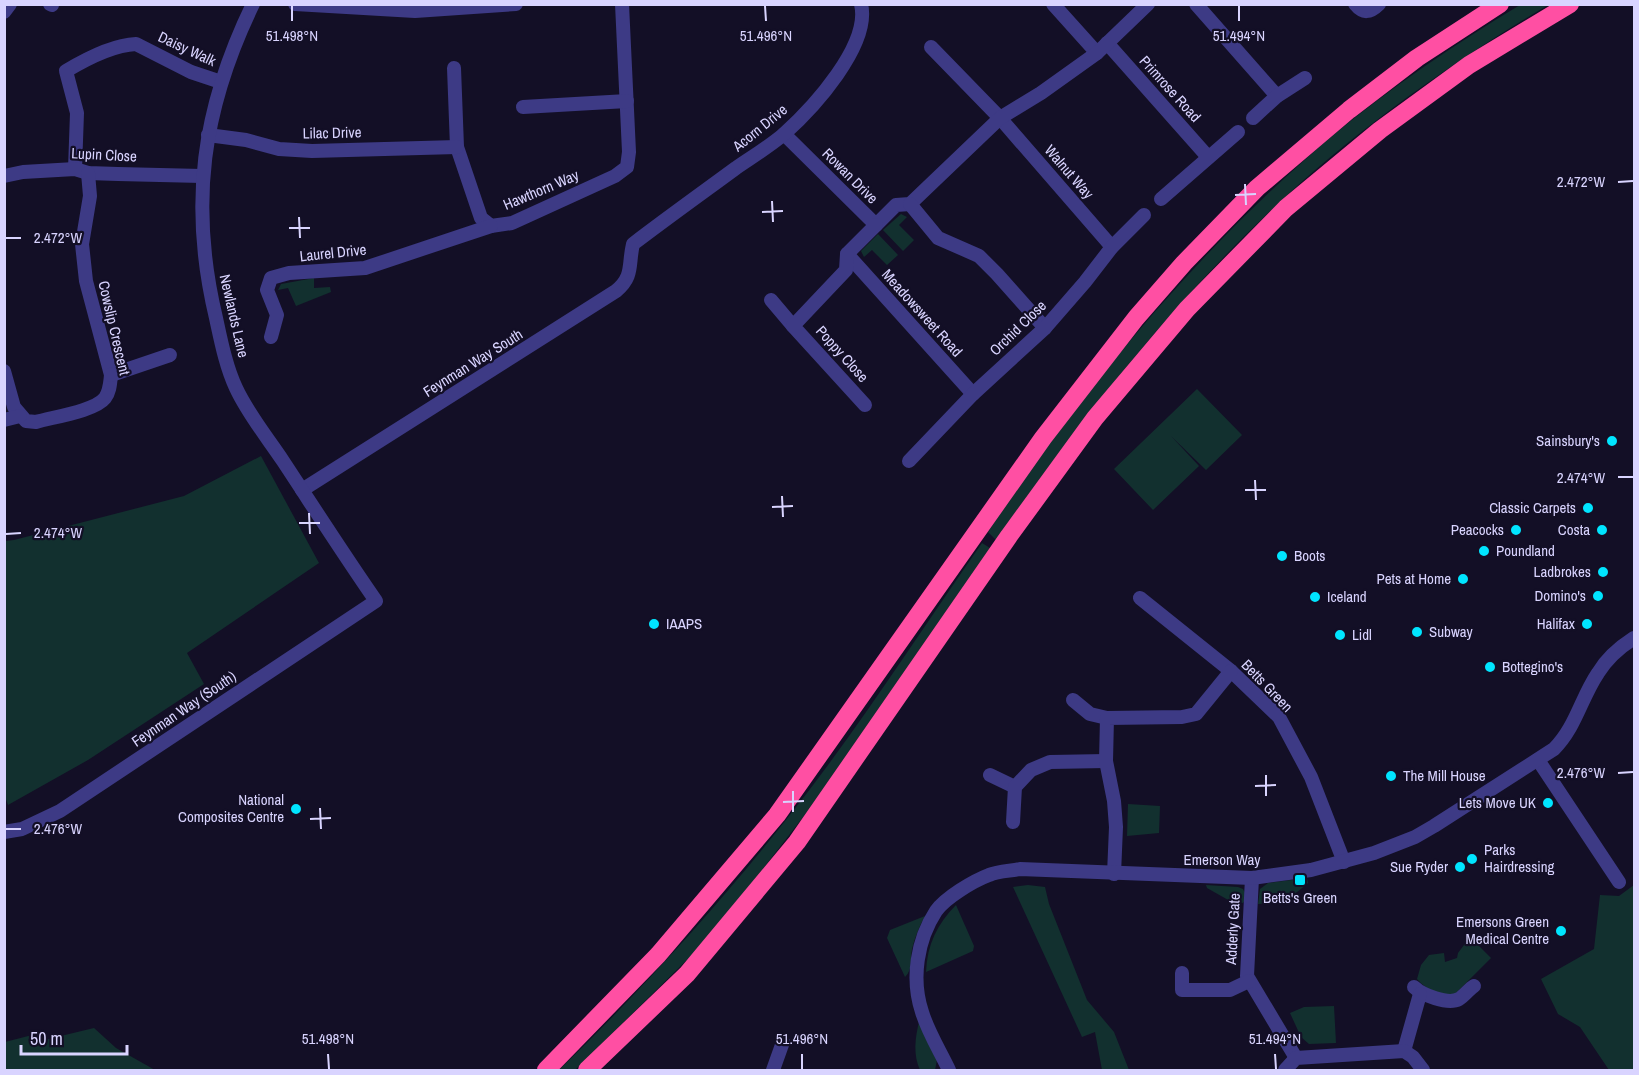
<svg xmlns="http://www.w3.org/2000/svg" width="1639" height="1075" viewBox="0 0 1639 1075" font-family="'Archivo Narrow',sans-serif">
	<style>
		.green { fill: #12302f }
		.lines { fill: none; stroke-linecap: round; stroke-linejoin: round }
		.street { stroke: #3d3a85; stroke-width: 14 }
		.highway { stroke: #ff4fa3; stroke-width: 18 }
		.ticks { fill: none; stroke: #d9d4ff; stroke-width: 2 }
		.poi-dot { fill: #00e5ff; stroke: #130f26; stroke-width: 2 }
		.labels { text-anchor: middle; stroke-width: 4.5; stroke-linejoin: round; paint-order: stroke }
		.street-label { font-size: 15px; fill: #d9d4ff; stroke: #130f26 }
		.poi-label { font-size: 15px; fill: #d9d4ff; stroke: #130f26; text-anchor: end }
		.ticks-label { font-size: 15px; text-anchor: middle; fill: #d9d4ff; stroke: #130f26; stroke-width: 4.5; stroke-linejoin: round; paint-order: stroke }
	</style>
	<rect width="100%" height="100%" fill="#130f26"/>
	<g class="green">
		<path d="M1520,5H1548C1446,66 1347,136 1262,219C1162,315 1076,427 996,540L988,532C1084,387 1198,250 1331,137C1390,88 1455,44 1520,5Z"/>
		<polygon points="901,214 907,217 899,225 914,240 903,251 883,230"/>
		<polygon points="878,234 898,255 887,265 872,250 864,257 861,251"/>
		<polygon points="314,278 314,288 330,287 331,292 296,306 288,288 278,290 281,284"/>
		<polygon points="1197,389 1242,435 1206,470 1171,436 1199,466 1153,510 1114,469"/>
		<polygon points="261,456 319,563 187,653 204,684 88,760 8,805 4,794 5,541 14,540 184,496"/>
		<path d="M982,543L990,548L807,812L762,870L701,946L575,1070H559C648,984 731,892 807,793C869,712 924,626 982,543Z"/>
		<polygon points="1128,804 1160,806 1159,833 1127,836"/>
		<path d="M1307,878L1308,883C1290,899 1281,903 1258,904L1260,889L1268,883Z"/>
		<polygon points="1028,885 1045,887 1049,904 1087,1000 1114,1032 1129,1070 1102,1070 1095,1032 1082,1037 1013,887"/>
		<polygon points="1206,885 1238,887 1243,889 1247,897 1243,903 1230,901 1207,888"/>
		<polygon points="1634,885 1634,1070 1609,1070 1580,1027 1558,1014 1541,979 1594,949 1600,895 1619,896"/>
		<path d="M956,905L974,946L973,951L926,972C927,945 937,924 956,905Z"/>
		<path d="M925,916C919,927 915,937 912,949C910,959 913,969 905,977L887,938L890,930Z"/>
		<path d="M1470,937L1491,958L1454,995C1438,995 1428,991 1417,979L1421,965L1429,955L1444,953L1445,962L1457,958L1458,953Z"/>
		<polygon points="1334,1006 1336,1043 1309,1044 1301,1037 1290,1013 1304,1007"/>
		<path d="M919,1022L937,1060L935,1070H920C913,1055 915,1038 919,1022Z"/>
		<polygon points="94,1028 116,1048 155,1070 5,1070 5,1042 36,1034 40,1041"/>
	</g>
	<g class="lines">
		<g class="street">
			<polyline points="50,4 52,5"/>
			<polyline points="295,4 415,11 516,4"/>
			<polyline points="1053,4 1097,53"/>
			<polyline points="1196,4 1277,96"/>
			<path d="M1355,4C1363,14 1370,13 1379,4"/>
			<polyline points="4,12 10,4"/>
			<polyline points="1107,43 1208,157"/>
			<polyline points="931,47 1000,118 1112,247"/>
			<polyline points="454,68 457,147 481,218 491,226 512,223 615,176 627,167 629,152 622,4"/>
			<polyline points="523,107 627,101"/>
			<polyline points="1253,118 1277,96 1305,78"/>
			<polyline points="784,134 876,225 896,205 910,204 1000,118 1041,93 1097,53 1148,4"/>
			<polyline points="208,135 246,140 279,149 312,151 457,147"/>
			<path d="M75,169L77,113L66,71C86,59 112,45 136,44L191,72L221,82"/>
			<polyline points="4,176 23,172 75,169 88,173 118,174 202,176"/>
			<polyline points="1161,199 1238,132"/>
			<polyline points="910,204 938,238 979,256 997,274 1045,328"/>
			<polyline points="847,254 973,394"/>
			<polyline points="771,300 793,326"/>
			<polyline points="271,337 277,315 267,290 271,278 289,273 365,268 491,226"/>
			<path d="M4,371L14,407L26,421L36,422C53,417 95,411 105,398C110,391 110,384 111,375L86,281L82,244L90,196L88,173"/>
			<polyline points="111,375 170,355"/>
			<polyline points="865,405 793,326 846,270 847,254 876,225"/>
			<polyline points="4,420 20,416"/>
			<polyline points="909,461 973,394 1045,328 1085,282 1112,247 1144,215"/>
			<path d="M302,490L616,291C634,276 628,265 633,244C667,218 702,193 736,168C752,157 770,146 784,134C813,108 871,45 861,4"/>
			<polyline points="1140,598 1231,671 1279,717 1311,777 1344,862"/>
			<polyline points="1073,700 1090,714 1107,718"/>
			<polyline points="1538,760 1619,882"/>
			<polyline points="990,775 1015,787"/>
			<polyline points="1013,822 1015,787 1031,770 1050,762 1106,761"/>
			<path d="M4,832L22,829L60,811L376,601C344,555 314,508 283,461C267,437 248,414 236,388C226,367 221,341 216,318C189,205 202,109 253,4"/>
			<polyline points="1114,874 1116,827 1114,801 1106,761 1107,718 1182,717 1196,714 1231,671"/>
			<polyline points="1252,878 1247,976 1296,1058"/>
			<polyline points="1182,973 1182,990 1230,990 1249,981"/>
			<path d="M1414,987C1422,995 1448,1005 1459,999C1464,996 1469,989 1474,986"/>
			<polyline points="1404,1051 1420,994"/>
			<polyline points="773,1070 783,1042"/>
			<path d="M949,1070C940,1051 928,1032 922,1012C911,979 917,940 936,911C945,898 973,881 989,875C998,871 1010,871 1020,869L1252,878L1311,870L1374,853L1415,837L1434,826L1554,749C1576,727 1581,698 1598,673C1607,658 1620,647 1634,638"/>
			<polyline points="1285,1070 1296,1058 1404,1051 1413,1057 1423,1070"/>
		</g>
		<g class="highway">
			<polyline points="546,1070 658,955 777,815 1043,438 1136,318 1184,263 1257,188 1349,110 1417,58 1500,4"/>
			<polyline points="587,1070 687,974 797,842 1009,536 1095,418 1187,309 1286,208 1380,130 1469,65 1570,4"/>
		</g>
	</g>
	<path class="ticks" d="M292,6V21M765,6L766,21M1239,6V21M1618,182L1633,181M1245,184L1246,205M1235,195L1256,194M772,201L773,222M762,212L783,211M299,217L300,238M289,228H310M6,238H21M1618,477H1633M1255,480L1256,500M1245,490H1266M782,496L783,517M772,507L793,506M309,513L310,534M299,523H320M6,534L21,533M1618,773L1633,772M1266,775V796M1255,786L1276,785M793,791V812M783,802L804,801M320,808L321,829M310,819L331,818M6,829H21M328,1054L329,1069M802,1054V1069M1275,1054L1276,1069"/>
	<g class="poi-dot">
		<circle cx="1612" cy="441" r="6"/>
		<circle cx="1588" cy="508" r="6"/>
		<circle cx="1516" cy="530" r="6"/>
		<circle cx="1602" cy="530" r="6"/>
		<circle cx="1484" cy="551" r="6"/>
		<circle cx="1282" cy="556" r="6"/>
		<circle cx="1603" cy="572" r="6"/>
		<circle cx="1463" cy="579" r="6"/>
		<circle cx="1598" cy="596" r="6"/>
		<circle cx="1315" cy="597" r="6"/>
		<circle cx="654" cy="624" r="6"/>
		<circle cx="1587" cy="624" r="6"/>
		<circle cx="1417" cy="632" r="6"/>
		<circle cx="1340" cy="635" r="6"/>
		<circle cx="1490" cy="667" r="6"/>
		<circle cx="1391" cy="776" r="6"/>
		<circle cx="1548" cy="803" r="6"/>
		<circle cx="296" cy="809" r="6"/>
		<circle cx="1472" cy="859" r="6"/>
		<circle cx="1460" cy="867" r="6"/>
		<rect x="1294" y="874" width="12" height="12" rx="3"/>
		<circle cx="1561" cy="931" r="6"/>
	</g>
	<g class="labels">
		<g class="street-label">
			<text transform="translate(187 49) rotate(25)" y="5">Daisy Walk</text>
			<text transform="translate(1170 89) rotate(48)" y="5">Primrose Road</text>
			<text transform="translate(760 128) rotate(-39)" y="5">Acorn Drive</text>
			<text transform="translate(332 133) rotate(-1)" y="5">Lilac Drive</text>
			<text transform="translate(104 155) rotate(3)" y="5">Lupin Close</text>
			<text transform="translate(1069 172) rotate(49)" y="5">Walnut Way</text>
			<text transform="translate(850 176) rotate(45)" y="5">Rowan Drive</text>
			<text transform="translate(541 190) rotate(-23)" y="5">Hawthorn Way</text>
			<text transform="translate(333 253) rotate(-6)" y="5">Laurel Drive</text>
			<text transform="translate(922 313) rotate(48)" y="5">Meadowsweet Road</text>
			<text transform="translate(234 316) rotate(77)" y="5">Newlands Lane</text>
			<text transform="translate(114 328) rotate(77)" y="5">Cowslip Crescent</text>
			<text transform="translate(1018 328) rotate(-44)" y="5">Orchid Close</text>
			<text transform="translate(842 354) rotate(48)" y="5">Poppy Close</text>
			<text transform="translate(473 363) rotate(-32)" y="5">Feynman Way South</text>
			<text transform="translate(1267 686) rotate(46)" y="5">Betts Green</text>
			<text transform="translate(184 709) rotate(-34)" y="5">Feynman Way (South)</text>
			<text x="1222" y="865">Emerson Way</text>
			<text transform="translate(1233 929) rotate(-87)" y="5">Adderly Gate</text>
		</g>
		<g class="poi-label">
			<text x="1600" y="446">Sainsbury's</text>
			<text x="1576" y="513">Classic Carpets</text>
			<text x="1504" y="535">Peacocks</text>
			<text x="1590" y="535">Costa</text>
			<text x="1496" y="556" text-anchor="start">Poundland</text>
			<text x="1294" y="561" text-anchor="start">Boots</text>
			<text x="1591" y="577">Ladbrokes</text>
			<text x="1451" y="584">Pets at Home</text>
			<text x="1586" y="601">Domino's</text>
			<text x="1327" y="602" text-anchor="start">Iceland</text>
			<text x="666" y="629" text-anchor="start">IAAPS</text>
			<text x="1575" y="629">Halifax</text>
			<text x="1429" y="637" text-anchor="start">Subway</text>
			<text x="1352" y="640" text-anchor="start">Lidl</text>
			<text x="1502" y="672" text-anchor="start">Bottegino's</text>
			<text x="1403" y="781" text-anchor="start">The Mill House</text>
			<text x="284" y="805">National<tspan x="284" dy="17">Composites Centre</tspan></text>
			<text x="1536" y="808">Lets Move UK</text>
			<text x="1484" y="855" text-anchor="start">Parks<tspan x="1484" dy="17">Hairdressing</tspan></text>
			<text x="1448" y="872">Sue Ryder</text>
			<text x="1300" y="903" text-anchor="middle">Betts's Green</text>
			<text x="1549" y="927">Emersons Green<tspan x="1549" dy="17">Medical Centre</tspan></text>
		</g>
	</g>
	<g class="ticks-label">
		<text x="292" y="41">51.498°N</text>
		<text x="766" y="41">51.496°N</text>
		<text x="1239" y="41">51.494°N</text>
		<text x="1581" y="187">2.472°W</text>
		<text x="58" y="243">2.472°W</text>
		<text x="1581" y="483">2.474°W</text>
		<text x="58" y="538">2.474°W</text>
		<text x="1581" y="778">2.476°W</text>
		<text x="58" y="834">2.476°W</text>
		<text x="328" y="1044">51.498°N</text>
		<text x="802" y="1044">51.496°N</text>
		<text x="1275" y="1044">51.494°N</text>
	</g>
	<rect width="1639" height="1075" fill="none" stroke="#d9d4ff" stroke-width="12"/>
	<path d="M21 1045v9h106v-9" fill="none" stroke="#d9d4ff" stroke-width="3"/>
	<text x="30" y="1045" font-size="18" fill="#d9d4ff" stroke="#130f26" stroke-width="4.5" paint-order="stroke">50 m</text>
</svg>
